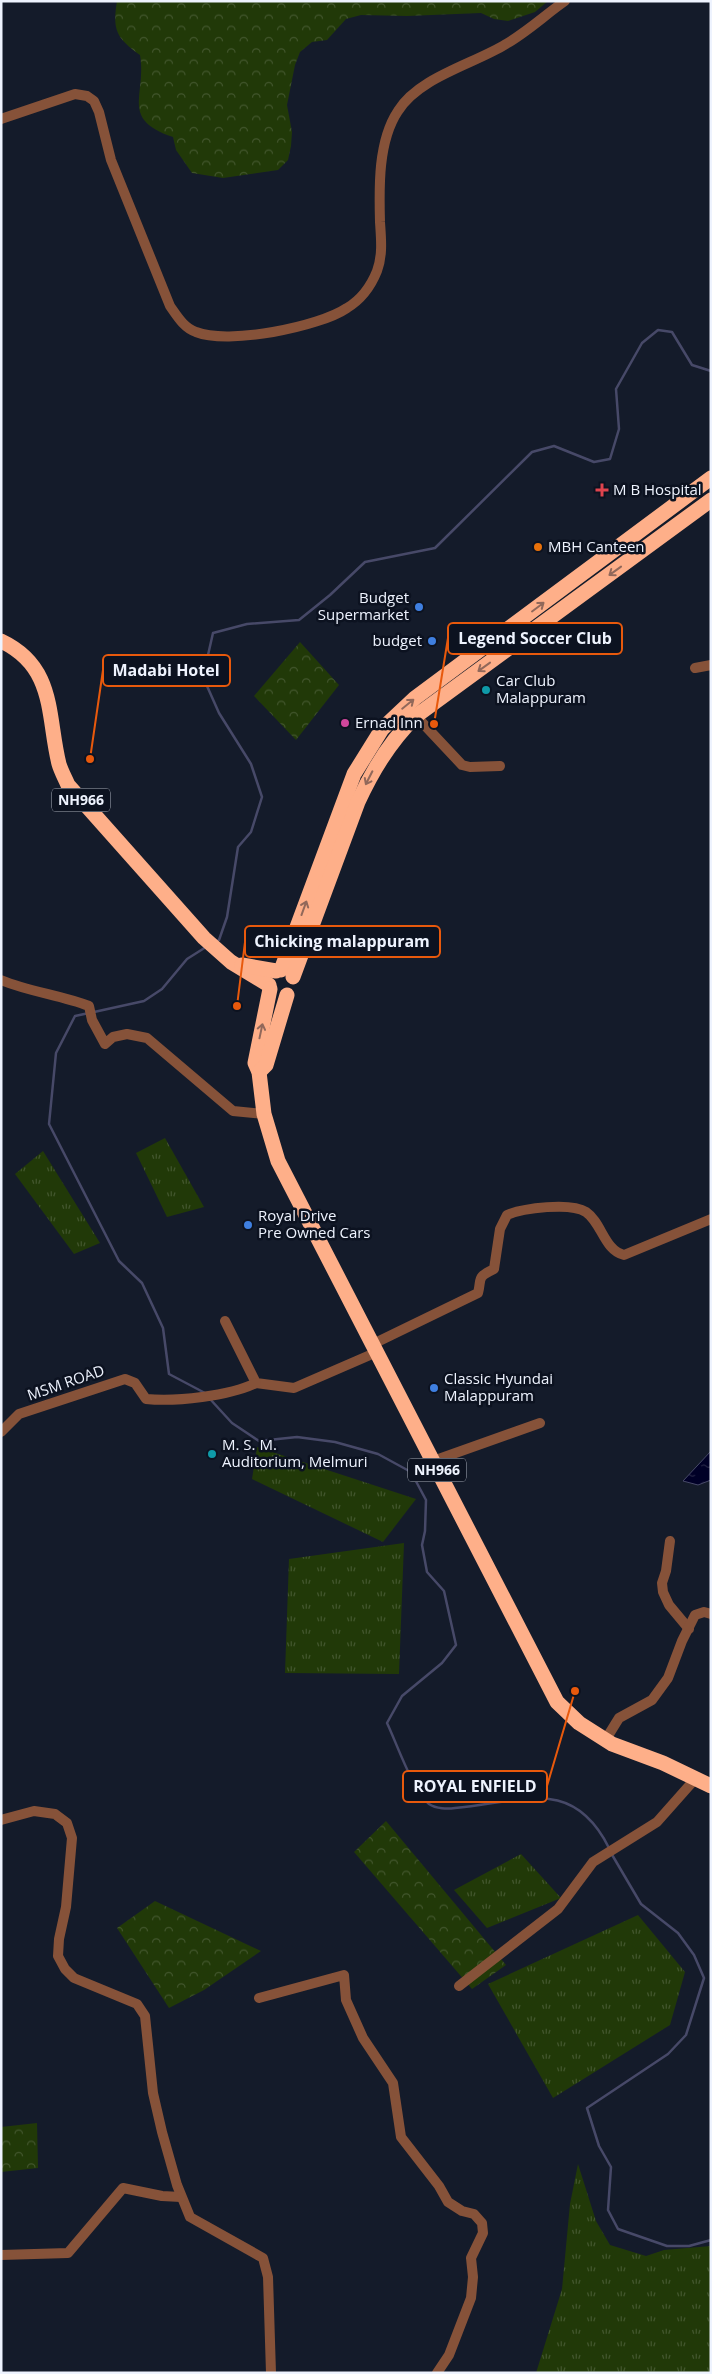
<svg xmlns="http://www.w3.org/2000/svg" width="712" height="2374" viewBox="0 0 712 2374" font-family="'Open Sans',sans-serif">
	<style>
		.grass { fill: url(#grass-tufts) }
		.forest { fill: url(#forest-crowns) }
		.water { fill: url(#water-ripples); stroke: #474968 }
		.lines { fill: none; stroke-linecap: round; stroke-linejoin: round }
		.stream { stroke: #474968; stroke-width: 2.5 }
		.minor { stroke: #865239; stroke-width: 10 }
		.highway { stroke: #feaf89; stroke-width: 15 }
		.oneway { stroke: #91685a }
		.health-dot { fill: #e0444e; stroke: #0c1220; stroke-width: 2 }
		.food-dot { fill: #e8710a; stroke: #0c1220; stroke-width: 2 }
		.shop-dot { fill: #3f7fe0; stroke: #0c1220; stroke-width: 2 }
		.culture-dot { fill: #0f9aa8; stroke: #0c1220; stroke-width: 2 }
		.hotel-dot { fill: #d1479c; stroke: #0c1220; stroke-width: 2 }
		.labels { text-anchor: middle; stroke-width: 5; stroke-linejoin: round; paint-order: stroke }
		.shield { fill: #0c1220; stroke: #aab0bb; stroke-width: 1 }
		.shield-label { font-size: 14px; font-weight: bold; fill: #eef3fe }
		.poi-label { font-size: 15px; fill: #eef3fe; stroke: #0c1220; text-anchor: start }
		.street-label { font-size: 15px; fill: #eef3fe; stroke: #0c1220 }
		.leader { fill: none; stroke: #e8590c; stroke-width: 2 }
		.callout-dot { fill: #e8590c; stroke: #0c1220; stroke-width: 2 }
		.callout { fill: #0c1220; stroke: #e8590c; stroke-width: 2 }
		.callout-label { font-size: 16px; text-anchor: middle; font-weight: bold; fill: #eef3fe }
	</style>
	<defs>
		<pattern id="grass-tufts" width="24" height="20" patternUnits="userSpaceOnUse" patternTransform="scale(1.25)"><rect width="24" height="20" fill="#213908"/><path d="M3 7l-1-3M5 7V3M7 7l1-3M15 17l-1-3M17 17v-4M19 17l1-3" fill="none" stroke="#42562d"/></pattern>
		<pattern id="forest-crowns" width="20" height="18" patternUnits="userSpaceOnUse" patternTransform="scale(1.25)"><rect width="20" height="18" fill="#213908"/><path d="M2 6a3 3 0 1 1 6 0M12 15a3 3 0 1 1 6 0" fill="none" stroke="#42562d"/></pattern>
		<pattern id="water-ripples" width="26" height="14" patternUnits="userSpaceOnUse" patternTransform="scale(1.25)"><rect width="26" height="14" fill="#000027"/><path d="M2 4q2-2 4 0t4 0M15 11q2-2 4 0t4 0" fill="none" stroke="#262647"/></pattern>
	</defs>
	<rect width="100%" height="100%" fill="#141b2a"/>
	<g class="grass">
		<polygon points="165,1138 204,1207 167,1217 136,1153"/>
		<polygon points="43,1151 100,1243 74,1254 15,1174"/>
		<polygon points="257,1447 416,1499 383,1542 252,1479"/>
		<polygon points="404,1543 399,1674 285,1673 289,1559"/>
		<polygon points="521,1854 561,1898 487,1928 454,1890"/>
		<polygon points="638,1915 685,1972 670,2025 553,2098 488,1984"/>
		<polygon points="578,2164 596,2221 610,2245 646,2256 664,2250 711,2246 711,2373 536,2373 562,2289 570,2204"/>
	</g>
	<g class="forest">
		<path d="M117,1H548L535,12L508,21L494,19L481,13L407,16L361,15L346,19L327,40L312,42L300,52L295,65L287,105L292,132L291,146L288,160L278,170L223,178L192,173L176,150L173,137C119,119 147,95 140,55C117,38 112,31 117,1Z"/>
		<polygon points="300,642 339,685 296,740 254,696"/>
		<polygon points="386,1821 506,1965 472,1989 354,1852"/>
		<polygon points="155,1901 261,1951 204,1990 169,2008 117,1928"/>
		<polygon points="37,2123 38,2168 1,2172 1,2127"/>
	</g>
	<polygon class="water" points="711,1451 711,1480 698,1485 683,1481"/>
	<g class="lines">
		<g class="stream">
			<polyline points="215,942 219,940 227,917 238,847 251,832 262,797 251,764 219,713 203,677 213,633 247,624 299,620 330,595 365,562 435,548 532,452 554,446 594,462 610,459 619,429 616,389 642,343 658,330 672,332 692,365 711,371"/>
			<polyline points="94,1012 144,1001 162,989 187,959 206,947"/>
			<polyline points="89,1013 75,1016 56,1053 49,1124 119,1261 142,1283 163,1328 169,1374 205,1393"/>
			<path d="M210,1399L232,1423L259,1441L297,1437L335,1442L378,1454L411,1472L426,1500L425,1531L422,1545L427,1572L444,1591L456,1645L442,1663L402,1696L387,1723C397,1744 413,1791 429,1804C436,1809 448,1809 455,1808C519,1803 572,1774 609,1848"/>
			<polyline points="611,1853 641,1904 678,1933 694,1955 704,1978 686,2035 668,2054 587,2108 599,2146 611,2167 608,2210 618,2229 667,2246 689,2246 711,2240"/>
		</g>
		<g class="minor">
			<path d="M1,119L75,94L87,96L94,101L99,112L111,160L170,306C177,316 184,328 196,332C228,345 319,327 347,308C362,299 371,286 377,271C383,255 381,238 380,222C379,187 378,141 398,111C419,77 474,64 506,44C527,32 545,15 565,1"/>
			<polyline points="695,668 711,665"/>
			<polyline points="416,716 462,765 470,767 500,766"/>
			<path d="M1,980C30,992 61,995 89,1006L92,1020L105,1044L113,1037L127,1034L147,1038L233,1111L264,1114"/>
			<polyline points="225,1321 256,1383 294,1388 377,1352"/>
			<path d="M373,1344L478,1293C482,1277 476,1278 494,1269L500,1229L507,1215C523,1208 571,1202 586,1212C602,1223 604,1250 624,1255L711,1219"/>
			<path d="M1,1432L19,1414L125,1379L135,1383L146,1399C176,1402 229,1396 256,1383"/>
			<polyline points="433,1461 540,1423"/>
			<polyline points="670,1541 666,1571 662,1583 663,1592 669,1605 689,1629"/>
			<polyline points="606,1739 619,1718 652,1700 668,1678 682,1641 695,1615 704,1612 711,1614"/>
			<polyline points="1,1820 34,1811 55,1814 67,1823 72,1838 66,1907 59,1939 58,1956 65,1969 74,1978 137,2004 145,2016 153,2093 162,2132 177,2185 190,2217 263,2258 268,2277 271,2373"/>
			<polyline points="459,1986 558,1909 593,1862 657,1822 696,1778"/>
			<polyline points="259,1998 344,1975 346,2000 363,2038 393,2083 401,2137 439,2186 448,2202 462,2211 474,2214 482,2223 483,2233 471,2258 473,2277 471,2298 449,2355 437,2373"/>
			<polyline points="1,2255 68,2253 123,2188 162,2196 181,2197"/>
		</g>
		<g class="highway">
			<path d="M1,641C56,667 47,716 59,764C61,771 65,778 68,785L204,938L231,962L269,985"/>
			<polyline points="242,965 276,971"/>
			<polyline points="281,970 354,774 382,729 415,698 711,478"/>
			<path d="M293,977L358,802C373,769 390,741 416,716L711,500"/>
			<polyline points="270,989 255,1063 259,1072 264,1114 278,1161 557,1702 579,1723 612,1744 663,1763 711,1786"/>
			<polyline points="259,1072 266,1065 287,995"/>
		</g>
	</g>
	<defs><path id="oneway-shaft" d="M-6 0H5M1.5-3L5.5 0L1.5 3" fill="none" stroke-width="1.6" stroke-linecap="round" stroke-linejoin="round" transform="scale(1.25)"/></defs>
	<g class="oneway">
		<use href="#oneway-shaft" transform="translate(615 571) rotate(144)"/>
		<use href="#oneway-shaft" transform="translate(538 607) rotate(-37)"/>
		<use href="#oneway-shaft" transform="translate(484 667) rotate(144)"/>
		<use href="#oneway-shaft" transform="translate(408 704) rotate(-39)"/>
		<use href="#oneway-shaft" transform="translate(369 778) rotate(117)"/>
		<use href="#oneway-shaft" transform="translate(304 908) rotate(-70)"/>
		<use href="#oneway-shaft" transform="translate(261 1031) rotate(-78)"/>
	</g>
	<path class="health-dot" d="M599.5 482.5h5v5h5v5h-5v5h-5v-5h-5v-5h5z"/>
	<circle class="food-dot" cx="538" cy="547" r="5"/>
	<g class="shop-dot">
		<circle cx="419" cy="607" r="5"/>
		<circle cx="432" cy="641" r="5"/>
		<circle cx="248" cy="1225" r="5"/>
		<circle cx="434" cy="1388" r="5"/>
	</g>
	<g class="culture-dot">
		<circle cx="486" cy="690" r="5"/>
		<circle cx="212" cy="1454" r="5"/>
	</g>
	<circle class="hotel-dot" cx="345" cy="723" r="5"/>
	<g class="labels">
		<g class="shield">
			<rect x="52" y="788.5" width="58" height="23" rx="4"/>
			<rect x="408" y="1458.5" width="58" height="23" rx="4"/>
		</g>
		<g class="shield-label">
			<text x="81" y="805">NH966</text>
			<text x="437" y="1475">NH966</text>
		</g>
		<g class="poi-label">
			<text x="613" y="495">M B Hospital</text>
			<text x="548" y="552">MBH Canteen</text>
			<text x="409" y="603" text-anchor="end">Budget<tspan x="409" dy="17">Supermarket</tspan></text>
			<text x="422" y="646" text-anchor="end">budget</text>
			<text x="496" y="686">Car Club<tspan x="496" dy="17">Malappuram</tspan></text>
			<text x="355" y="728">Ernad Inn</text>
			<text x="258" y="1221">Royal Drive<tspan x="258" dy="17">Pre Owned Cars</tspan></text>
			<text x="444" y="1384">Classic Hyundai<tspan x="444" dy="17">Malappuram</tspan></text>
			<text x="222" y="1450">M. S. M.<tspan x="222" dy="17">Auditorium, Melmuri</tspan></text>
		</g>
		<g class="street-label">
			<text transform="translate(66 1383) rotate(-19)" y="5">MSM ROAD</text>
		</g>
	</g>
	<path class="leader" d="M434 724L448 638M90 759L103 670M237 1006L245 942M575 1691L547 1786"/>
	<g class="callout-dot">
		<circle cx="434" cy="724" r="5"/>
		<circle cx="90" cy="759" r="5"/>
		<circle cx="237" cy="1006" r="5"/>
		<circle cx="575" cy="1691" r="5"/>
	</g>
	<g class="callout">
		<rect x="448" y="623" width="174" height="31" rx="5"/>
		<rect x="103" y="655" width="127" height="31" rx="5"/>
		<rect x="245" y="926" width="195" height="31" rx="5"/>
		<rect x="403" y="1771" width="144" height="31" rx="5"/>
	</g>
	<g class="callout-label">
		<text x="535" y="644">Legend Soccer Club</text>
		<text x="166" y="676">Madabi Hotel</text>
		<text x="342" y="947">Chicking malappuram</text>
		<text x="475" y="1792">ROYAL ENFIELD</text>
	</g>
	<rect width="712" height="2374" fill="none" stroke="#eef3fe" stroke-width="5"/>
</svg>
